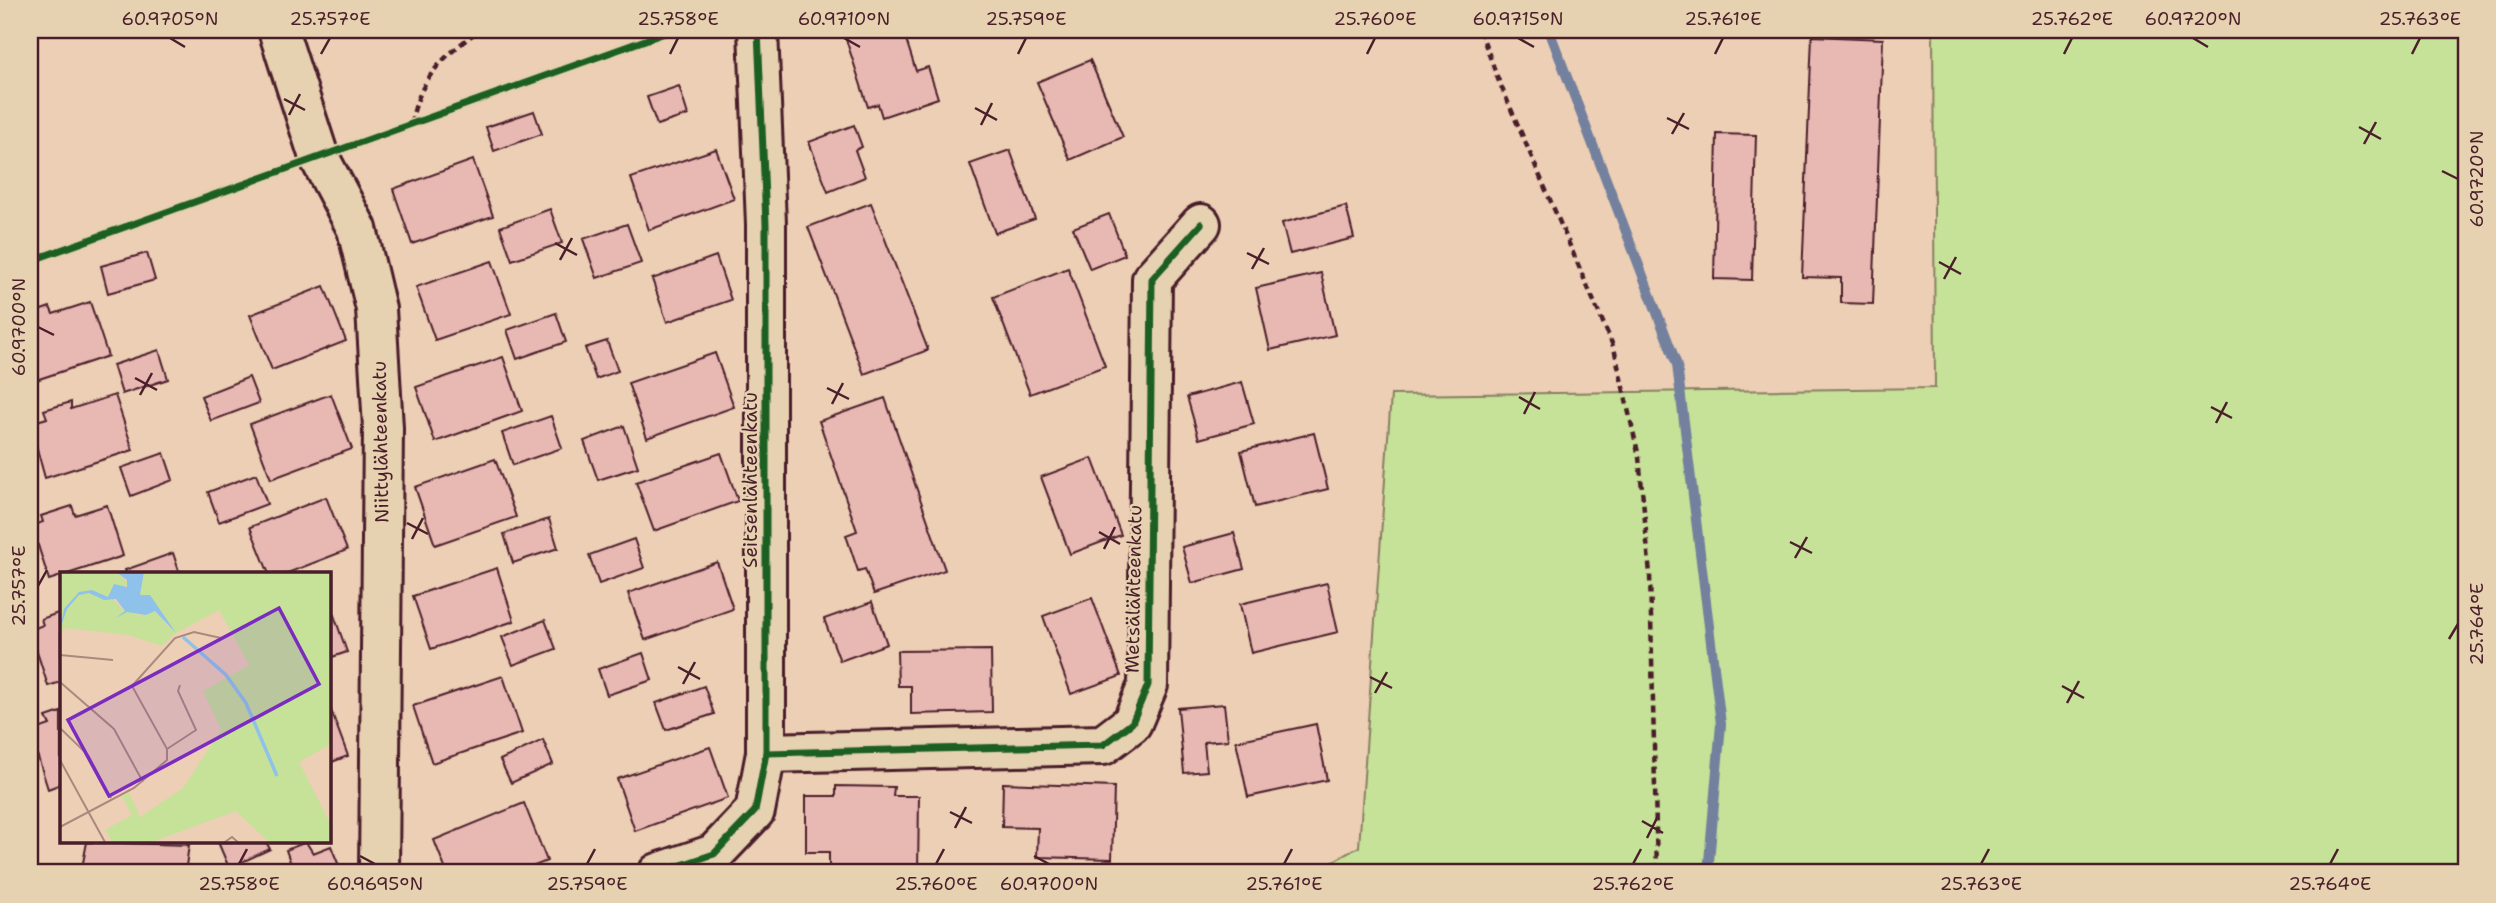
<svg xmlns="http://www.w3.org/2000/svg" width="2496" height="903" viewBox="0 0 2496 903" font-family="'Shantell Sans',sans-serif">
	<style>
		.green { fill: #c6e198; stroke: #888062; stroke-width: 2 }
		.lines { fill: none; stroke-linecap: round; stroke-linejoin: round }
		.stream { stroke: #73819e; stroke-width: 10 }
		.building { fill: #e8b8b3; stroke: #4a1f2b; stroke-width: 2 }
		.minor-casing { stroke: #4a1f2b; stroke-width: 44 }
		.path { stroke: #4a1f2b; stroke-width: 4.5; stroke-dasharray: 7 5; stroke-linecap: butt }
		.minor { stroke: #e6d1b0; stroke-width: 38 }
		.cycleway-casing { stroke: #e6d1b0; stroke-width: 11 }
		.cycleway { stroke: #1b5e20; stroke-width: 7 }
		.ticks { fill: none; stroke: #4a1f2b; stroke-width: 2.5 }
		.labels { text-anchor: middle; stroke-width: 5; stroke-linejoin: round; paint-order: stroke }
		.street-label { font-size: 19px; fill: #4a1f2b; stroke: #e6d1b0 }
		.inset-river { fill: none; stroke: #8fc2eb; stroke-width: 3.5 }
		.inset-road { fill: none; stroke: #ab897e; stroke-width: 2 }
		.view { fill: #7b2cbf; fill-opacity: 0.15; stroke: #7b2cbf; stroke-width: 3.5 }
		.inset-edge { fill: none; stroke: #4a1f2b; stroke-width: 3.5 }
		.neatline { fill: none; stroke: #4a1f2b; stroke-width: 2.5 }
		.ticks-label { font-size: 18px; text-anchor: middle; fill: #4a1f2b }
	</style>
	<rect width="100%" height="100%" fill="#eccfb5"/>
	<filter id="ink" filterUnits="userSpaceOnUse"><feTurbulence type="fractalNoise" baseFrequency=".0143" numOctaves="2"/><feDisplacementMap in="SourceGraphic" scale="14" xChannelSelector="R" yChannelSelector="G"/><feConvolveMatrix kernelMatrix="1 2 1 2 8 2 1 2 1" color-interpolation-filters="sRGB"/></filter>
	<g filter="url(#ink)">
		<polygon class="green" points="1933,30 2466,30 2466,873 1312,873 1359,847 1391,395 1935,388"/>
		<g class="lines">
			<polyline class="stream" points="1549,30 1677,365 1721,724 1708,873"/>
		</g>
		<g class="building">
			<polygon points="843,30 903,30 916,71 928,67 938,98 882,117 878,104 868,107"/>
			<polygon points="1812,36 1883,39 1873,304 1841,303 1841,278 1802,277"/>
			<polygon points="1090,60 1123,137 1070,160 1037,82"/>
			<polygon points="679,86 688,115 657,125 647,97"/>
			<polygon points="534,111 542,134 494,151 486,127"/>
			<polygon points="854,125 862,147 855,150 865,177 828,192 809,142"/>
			<polygon points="1717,134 1756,135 1752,280 1714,279"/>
			<polygon points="716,149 734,199 649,230 631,178"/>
			<polygon points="1010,150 1035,219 995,233 970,164"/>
			<polygon points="473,160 493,216 412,244 393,189"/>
			<polygon points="871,203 928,350 864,374 808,227"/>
			<polygon points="1346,206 1354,238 1290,254 1282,223"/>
			<polygon points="550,209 562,243 512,260 500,227"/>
			<polygon points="1109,214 1125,255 1090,269 1073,228"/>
			<polygon points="627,224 641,263 597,278 583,239"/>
			<polygon points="147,253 155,280 108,293 101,266"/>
			<polygon points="716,256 731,300 667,322 652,279"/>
			<polygon points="492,261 511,314 435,340 416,287"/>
			<polygon points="1068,268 1105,366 1030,394 993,297"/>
			<polygon points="1321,273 1335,335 1270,350 1256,288"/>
			<polygon points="324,286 346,341 272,370 250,315"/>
			<polygon points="90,302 108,356 30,382 30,314 50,307 53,314"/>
			<polygon points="556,313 566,342 517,359 507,330"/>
			<polygon points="607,341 618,371 596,379 585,348"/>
			<polygon points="159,350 168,379 122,394 113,365"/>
			<polygon points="715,353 734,407 647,438 628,383"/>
			<polygon points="503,357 522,411 435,442 416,387"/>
			<polygon points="249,377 259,403 211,421 201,396"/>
			<polygon points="1242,382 1254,424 1199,439 1187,397"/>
			<polygon points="331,394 352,449 271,479 250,424"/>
			<polygon points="115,395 133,450 45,478 30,423 47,418 44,410 71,402 71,409"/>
			<polygon points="885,398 945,570 874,594 865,569 858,571 846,535 857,531 819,421"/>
			<polygon points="551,416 562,448 513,465 502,433"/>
			<polygon points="624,426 638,467 598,480 584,441"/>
			<polygon points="1314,433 1328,489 1255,507 1241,451"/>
			<polygon points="164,453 173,480 131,496 121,468"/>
			<polygon points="721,453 738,501 654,531 636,482"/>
			<polygon points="1092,458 1121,535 1070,554 1041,477"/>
			<polygon points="495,459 516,517 435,545 415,487"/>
			<polygon points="256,474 267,504 219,522 208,492"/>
			<polygon points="326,497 347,550 285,574 269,574 250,527"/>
			<polygon points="107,505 123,556 49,580 32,526 43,522 41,516 72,506 75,515"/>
			<polygon points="549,519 558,548 513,563 504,534"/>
			<polygon points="1234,533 1244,569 1192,583 1182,547"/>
			<polygon points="634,539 644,568 599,584 589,555"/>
			<polygon points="173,553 180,574 127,574 125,570"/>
			<polygon points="717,562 733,609 645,640 628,593"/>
			<polygon points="497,568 514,621 431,649 413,596"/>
			<polygon points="1327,583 1338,632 1251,653 1240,604"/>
			<polygon points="1092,598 1121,676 1071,694 1043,616"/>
			<polygon points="329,601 347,652 329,658"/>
			<polygon points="872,602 887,644 840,661 824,619"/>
			<polygon points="61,612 61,682 48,686 30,630 43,625 41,619"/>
			<polygon points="545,620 556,649 513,665 502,637"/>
			<polygon points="991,650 992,712 911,714 911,686 898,686 897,651"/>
			<polygon points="643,653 652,680 607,695 598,669"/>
			<polygon points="503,676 522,733 432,763 413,706"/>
			<polygon points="704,686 714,714 666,730 656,703"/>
			<polygon points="1224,704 1228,740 1204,742 1207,771 1184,773 1178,708"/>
			<polygon points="329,705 348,756 329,763"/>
			<polygon points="61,712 61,784 48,789 30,732 50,725 46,717"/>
			<polygon points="1316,724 1327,780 1248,797 1236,741"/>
			<polygon points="543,740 553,764 511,783 500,760"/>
			<polygon points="710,747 728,798 635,831 617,779"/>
			<polygon points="1003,783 1114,787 1112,859 1037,857 1038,828 1002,827"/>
			<polygon points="836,786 894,787 893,796 919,796 918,873 829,873 829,852 806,852 806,796 836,796"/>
			<polygon points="524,803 547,861 517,873 447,873 434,840"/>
			<polygon points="87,842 189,845 185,873 81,873"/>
			<polygon points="218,842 266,842 270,849 229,868"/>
			<polygon points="306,842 313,853 331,846 342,873 267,873 291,864 286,850"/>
		</g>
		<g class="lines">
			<defs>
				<g id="minor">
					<polyline points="278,30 319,157 357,229 376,309 383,428 379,873"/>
					<polyline points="766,753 1103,745 1132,723 1148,685 1152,279 1201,224"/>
					<polyline points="658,873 714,854 755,811 766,753 766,224 758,30"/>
				</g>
			</defs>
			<use href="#minor" class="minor-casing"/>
			<g class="path">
				<polyline points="1480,30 1498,79 1614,348 1639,457 1650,574 1657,873"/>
				<path d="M411,124C420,77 442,58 479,30"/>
			</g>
			<use href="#minor" class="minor"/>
			<defs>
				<g id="cycleway">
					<polyline points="30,261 673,30"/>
					<polyline points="766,753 1103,745 1132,723 1148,685 1152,279 1201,224"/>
					<polyline points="658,873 714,854 755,811 766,753 766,224 758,30"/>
				</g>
			</defs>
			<use href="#cycleway" class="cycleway-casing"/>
			<use href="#cycleway" class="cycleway"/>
		</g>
	</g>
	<path class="ticks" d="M170,38L185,47M844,38L860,47M1518,38L1534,47M2193,38L2208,47M321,54L330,38M670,54L678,38M1018,54L1026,38M1367,54L1375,38M1715,54L1723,38M2064,54L2072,38M2412,54L2420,38M284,99L305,110M975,108L997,120M289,115L300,94M1667,118L1689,129M981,125L992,103M2359,127L2381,139M1672,134L1684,113M2364,144L2376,122M2442,171L2458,179M555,243L577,255M1247,253L1269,264M560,260L572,238M1939,262L1961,274M1252,269L1264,248M1944,279L1956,257M38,327L54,335M135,378L157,390M827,388L849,399M140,395L152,373M1519,397L1540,409M832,404L843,383M2211,407L2232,418M1524,414L1535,392M2216,423L2227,402M407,523L428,534M1099,532L1120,544M412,539L423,518M1790,542L1812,553M1104,549L1115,527M1795,558L1807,537M38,586L47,570M2449,639L2458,624M678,667L700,679M1370,677L1392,688M683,684L695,662M2062,686L2084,698M1375,693L1387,672M2067,703L2079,681M950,812L972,823M1642,821L1663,833M955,828L966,807M1647,838L1658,816M360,856L375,864M1034,856L1049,864M239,864L247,849M587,864L595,849M936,864L944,849M1284,864L1292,849M1633,864L1641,849M1981,864L1989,849M2330,864L2338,849"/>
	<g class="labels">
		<g class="street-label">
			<text transform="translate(380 442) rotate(-91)" y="7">Niittylähteenkatu</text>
			<text transform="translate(750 480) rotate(-90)" y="7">Seitsenlähteenkatu</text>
			<text transform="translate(1133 589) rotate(-89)" y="7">Metsälähteenkatu</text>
		</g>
	</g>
	<g transform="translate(60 572)">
		<rect width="271" height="271" fill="#eccfb5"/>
		<path d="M0,0H56L69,12L52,18V26L63,38L80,43L95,39L112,59L97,35L80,23L84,0H271V172L239,190L271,253V271H210L176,239L89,271H53L45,258L72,243L62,224L69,221L80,245L123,216L161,158L143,119L189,93L159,38L116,61L102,74L68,63L6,56L0,61Z" fill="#c6e198"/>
		<path d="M56,0H84L80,23H90L116,61L95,39L86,43L67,40L56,46L65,39L56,27L44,28L29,21L19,23L7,37L0,57L4,37L19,20L32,18L48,25L54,12L67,15V8Z" fill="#8fc2eb"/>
		<path class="inset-river" d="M123,65L166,103L186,131L217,204"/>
		<path class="inset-road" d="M0,83L53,88M0,110L54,157L83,210M0,156L28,183L51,226M107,177L136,158L118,119L120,113M0,188L46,272M0,255L74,216L107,188V177L72,114L115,66L134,60L161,66M162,272L172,265L180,272"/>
		<path class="view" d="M219,36L259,112L49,224L8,148Z"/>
		<rect width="271" height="271" class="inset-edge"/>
	</g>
	<rect width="2496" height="903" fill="none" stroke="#e6d1b0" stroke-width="77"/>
	<rect x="38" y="38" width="2420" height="826" class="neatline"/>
	<g class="ticks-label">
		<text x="170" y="25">60.9705°N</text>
		<text x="330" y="25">25.757°E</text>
		<text x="678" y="25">25.758°E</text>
		<text x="844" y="25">60.9710°N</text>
		<text x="1026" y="25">25.759°E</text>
		<text x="1375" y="25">25.760°E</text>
		<text x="1518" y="25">60.9715°N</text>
		<text x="1723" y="25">25.761°E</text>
		<text x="2072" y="25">25.762°E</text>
		<text x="2193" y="25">60.9720°N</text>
		<text x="2420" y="25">25.763°E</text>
		<text transform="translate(2477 179) rotate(-90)" y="6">60.9720°N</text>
		<text transform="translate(19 327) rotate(-90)" y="6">60.9700°N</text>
		<text transform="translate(19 586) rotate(-90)" y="6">25.757°E</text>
		<text transform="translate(2477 624) rotate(-90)" y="6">25.764°E</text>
		<text x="239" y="890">25.758°E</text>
		<text x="375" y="890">60.9695°N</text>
		<text x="587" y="890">25.759°E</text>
		<text x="936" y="890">25.760°E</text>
		<text x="1049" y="890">60.9700°N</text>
		<text x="1284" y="890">25.761°E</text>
		<text x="1633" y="890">25.762°E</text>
		<text x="1981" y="890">25.763°E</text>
		<text x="2330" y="890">25.764°E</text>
	</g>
</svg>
